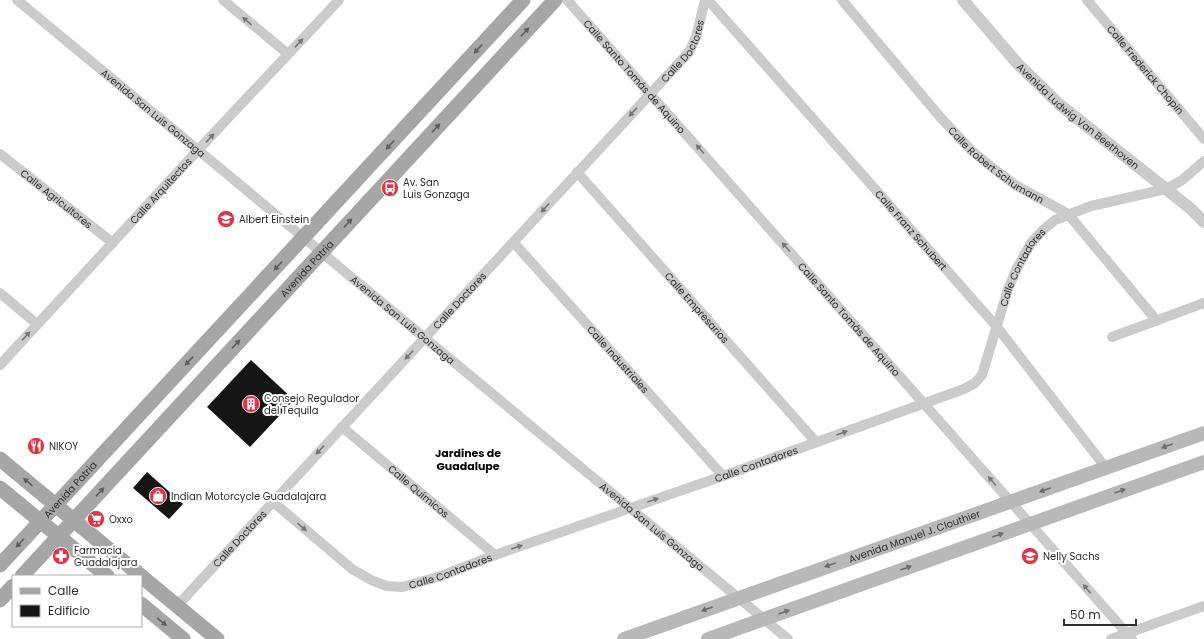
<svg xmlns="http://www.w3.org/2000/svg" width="1204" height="639" viewBox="0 0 1204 639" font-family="Poppins,sans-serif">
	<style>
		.building { fill: #151515 }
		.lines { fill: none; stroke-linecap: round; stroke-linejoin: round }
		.minor { stroke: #cbcbcb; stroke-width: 10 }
		.tertiary { stroke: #cbcbcb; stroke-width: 12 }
		.secondary { stroke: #b8b8b8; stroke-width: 14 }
		.primary { stroke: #a6a6a6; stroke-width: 15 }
		.oneway { fill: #757575 }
		.oneway2 { fill: #5e5e5e }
		.oneway3 { fill: #6c6c6c }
		.labels { text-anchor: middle; stroke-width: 4; stroke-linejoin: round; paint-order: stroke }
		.street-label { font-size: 10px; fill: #2e2e2e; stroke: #fff }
		.poi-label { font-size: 10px; fill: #2e2e2e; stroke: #fff; text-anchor: start }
		.neighbourhood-label { font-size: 11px; font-weight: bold; fill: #000; stroke: #fff }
	</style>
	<rect width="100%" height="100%" fill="#fff"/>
	<g class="building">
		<polygon points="251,360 294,400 250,447 207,407"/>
		<polygon points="147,472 183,504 169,519 133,488"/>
	</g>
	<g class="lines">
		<g class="minor">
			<path id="s1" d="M17,0L788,639"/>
			<polyline points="223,0 288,54"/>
			<path id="s2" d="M567,0L1132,639"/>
			<path id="s3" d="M708,0L997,327L1106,468"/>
			<path id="s4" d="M842,0L940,117L972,151L994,169L1017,186L1068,214L1157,321"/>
			<path id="s5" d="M1087,0L1204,139"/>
			<path id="s6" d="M0,154L113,243"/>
			<path id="s7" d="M577,172L816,442"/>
			<path id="s8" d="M514,243L723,476"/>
			<polyline points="0,293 37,324"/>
			<polyline points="1112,337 1204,303"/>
			<path id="s9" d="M0,365L198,150L339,0"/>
			<path id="s10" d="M342,427L495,555"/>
			<path id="s11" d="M272,501L352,569L373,581L387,586L402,587L441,576L495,555L723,476L964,389L975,383L982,375L1008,289L1017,268L1031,243L1044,229L1055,220L1091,206L1166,189L1181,181L1204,161"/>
			<path id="s12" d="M177,606L689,52L696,37L705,0"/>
			<polyline points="1111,639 1204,606"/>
		</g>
		<path class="tertiary" id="s13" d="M963,0L1018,64L1059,104L1166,189L1191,209L1204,222"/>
		<g class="secondary">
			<path id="s14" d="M624,639L1204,433"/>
			<polyline points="708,639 1204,462"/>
		</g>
		<g class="primary">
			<polyline points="0,459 141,576"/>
			<polyline points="0,488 107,576"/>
			<path id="s15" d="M0,565L523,0"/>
			<path id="s16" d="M22,576L555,0"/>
			<polyline points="141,576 217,639"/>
			<polyline points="0,600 13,586"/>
			<polyline points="141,604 183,639"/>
		</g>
	</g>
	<defs><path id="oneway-solid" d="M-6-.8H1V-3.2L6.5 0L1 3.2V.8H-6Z"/></defs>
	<g class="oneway">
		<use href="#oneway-solid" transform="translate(247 21) rotate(-140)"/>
		<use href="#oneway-solid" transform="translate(299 43) rotate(-47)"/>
		<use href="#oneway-solid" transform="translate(633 112) rotate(133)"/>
		<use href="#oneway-solid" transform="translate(210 138) rotate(-47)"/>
		<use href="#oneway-solid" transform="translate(700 149) rotate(-132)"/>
		<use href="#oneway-solid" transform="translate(545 208) rotate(132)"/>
		<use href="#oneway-solid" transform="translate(786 247) rotate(-132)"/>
		<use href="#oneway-solid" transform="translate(26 336) rotate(-47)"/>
		<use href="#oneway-solid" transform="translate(409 355) rotate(133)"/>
		<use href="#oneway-solid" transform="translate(842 433) rotate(-20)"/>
		<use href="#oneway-solid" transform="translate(320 450) rotate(133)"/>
		<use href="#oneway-solid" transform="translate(992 481) rotate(-131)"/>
		<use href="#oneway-solid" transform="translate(653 500) rotate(-19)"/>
		<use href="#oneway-solid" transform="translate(302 527) rotate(40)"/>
		<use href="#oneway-solid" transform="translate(517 547) rotate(-19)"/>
		<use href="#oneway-solid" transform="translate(1087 589) rotate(-131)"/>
	</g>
	<g class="oneway2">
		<use href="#oneway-solid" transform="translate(525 32) rotate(-47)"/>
		<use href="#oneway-solid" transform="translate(478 49) rotate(133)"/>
		<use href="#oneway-solid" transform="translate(436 128) rotate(-47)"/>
		<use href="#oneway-solid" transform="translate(390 145) rotate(133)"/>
		<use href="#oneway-solid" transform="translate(348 223) rotate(-47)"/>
		<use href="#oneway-solid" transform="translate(278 266) rotate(133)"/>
		<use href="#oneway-solid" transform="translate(236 344) rotate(-47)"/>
		<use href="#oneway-solid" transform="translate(189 361) rotate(133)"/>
		<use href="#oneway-solid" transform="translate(28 482) rotate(-140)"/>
		<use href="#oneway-solid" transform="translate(100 492) rotate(-47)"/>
		<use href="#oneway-solid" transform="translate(20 543) rotate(133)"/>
		<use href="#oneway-solid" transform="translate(162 622) rotate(39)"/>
	</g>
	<g class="oneway3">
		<use href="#oneway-solid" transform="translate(1167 446) rotate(160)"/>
		<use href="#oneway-solid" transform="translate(1045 490) rotate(160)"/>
		<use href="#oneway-solid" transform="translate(1120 491) rotate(-20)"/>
		<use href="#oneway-solid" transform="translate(998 535) rotate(-20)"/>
		<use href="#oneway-solid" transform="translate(830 565) rotate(161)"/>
		<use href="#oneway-solid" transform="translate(906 568) rotate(-20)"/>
		<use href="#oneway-solid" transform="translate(707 609) rotate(160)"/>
		<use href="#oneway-solid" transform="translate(784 612) rotate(-20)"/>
	</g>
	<defs>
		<symbol id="bus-disc" viewBox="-11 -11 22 22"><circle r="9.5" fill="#de3649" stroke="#fff"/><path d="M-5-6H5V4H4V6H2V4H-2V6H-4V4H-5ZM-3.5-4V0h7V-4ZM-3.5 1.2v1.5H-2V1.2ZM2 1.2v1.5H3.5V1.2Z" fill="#fff"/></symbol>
		<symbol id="school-disc" viewBox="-11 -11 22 22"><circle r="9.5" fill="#de3649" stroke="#fff"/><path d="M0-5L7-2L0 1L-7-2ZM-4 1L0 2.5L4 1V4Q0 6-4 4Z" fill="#fff"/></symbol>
		<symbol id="building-disc" viewBox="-11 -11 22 22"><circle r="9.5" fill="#de3649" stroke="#fff"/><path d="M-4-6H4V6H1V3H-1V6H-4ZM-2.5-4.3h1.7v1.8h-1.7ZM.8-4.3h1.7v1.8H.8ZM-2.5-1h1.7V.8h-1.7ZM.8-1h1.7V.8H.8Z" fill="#fff"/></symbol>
		<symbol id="restaurant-disc" viewBox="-11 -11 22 22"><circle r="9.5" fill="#de3649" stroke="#fff"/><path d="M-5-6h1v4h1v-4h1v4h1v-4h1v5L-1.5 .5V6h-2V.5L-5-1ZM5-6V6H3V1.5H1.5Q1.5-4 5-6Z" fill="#fff"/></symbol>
		<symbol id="shop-disc" viewBox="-11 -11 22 22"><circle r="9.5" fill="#de3649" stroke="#fff"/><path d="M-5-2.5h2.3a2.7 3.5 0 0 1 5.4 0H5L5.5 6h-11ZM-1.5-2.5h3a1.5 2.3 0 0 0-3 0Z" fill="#fff"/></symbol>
		<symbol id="supermarket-disc" viewBox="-11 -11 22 22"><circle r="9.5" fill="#de3649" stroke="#fff"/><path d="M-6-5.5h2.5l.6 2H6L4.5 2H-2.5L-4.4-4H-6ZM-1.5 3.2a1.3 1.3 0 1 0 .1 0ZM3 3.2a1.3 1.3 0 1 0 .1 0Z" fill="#fff"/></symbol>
		<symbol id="pharmacy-disc" viewBox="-11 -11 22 22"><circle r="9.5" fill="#de3649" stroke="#fff"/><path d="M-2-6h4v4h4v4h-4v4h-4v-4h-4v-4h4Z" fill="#fff"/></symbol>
	</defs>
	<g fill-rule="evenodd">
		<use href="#bus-disc" x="380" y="178" width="20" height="20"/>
		<use href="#school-disc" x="216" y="209" width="20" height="20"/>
		<use href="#building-disc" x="241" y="394" width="20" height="20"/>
		<use href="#restaurant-disc" x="26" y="436" width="20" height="20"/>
		<use href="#shop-disc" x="148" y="486" width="20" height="20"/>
		<use href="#supermarket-disc" x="86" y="509" width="20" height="20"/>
		<use href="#pharmacy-disc" x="51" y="546" width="20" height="20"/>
		<use href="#school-disc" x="1020" y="546" width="20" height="20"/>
	</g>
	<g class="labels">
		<g class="street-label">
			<text dy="4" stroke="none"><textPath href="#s12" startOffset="752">Calle Doctores</textPath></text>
			<text dy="4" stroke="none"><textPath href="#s5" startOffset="91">Calle Frederick Chopin</textPath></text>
			<text dy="4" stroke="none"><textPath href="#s2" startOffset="102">Calle Santo Tomás de Aquino</textPath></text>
			<text dy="4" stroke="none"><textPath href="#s1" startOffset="177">Avenida San Luis Gonzaga</textPath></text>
			<text dy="4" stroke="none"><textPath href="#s13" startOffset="164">Avenida Ludwig Van Beethoven</textPath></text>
			<text dy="4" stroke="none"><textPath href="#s4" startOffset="227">Calle Robert Schumann</textPath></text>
			<text dy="4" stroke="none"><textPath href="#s9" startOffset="237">Calle Arquitectos</textPath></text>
			<text dy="4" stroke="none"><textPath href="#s6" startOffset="72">Calle Agricultores</textPath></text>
			<text dy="4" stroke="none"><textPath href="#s3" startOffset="307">Calle Franz Schubert</textPath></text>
			<text dy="4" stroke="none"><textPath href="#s16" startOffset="419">Avenida Patria</textPath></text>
			<text dy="4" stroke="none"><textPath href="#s11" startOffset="894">Calle Contadores</textPath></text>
			<text dy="4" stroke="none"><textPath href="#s12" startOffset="416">Calle Doctores</textPath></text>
			<text dy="4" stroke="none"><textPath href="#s7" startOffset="181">Calle Empresarios</textPath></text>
			<text dy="4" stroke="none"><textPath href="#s1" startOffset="501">Avenida San Luis Gonzaga</textPath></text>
			<text dy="4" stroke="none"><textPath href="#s2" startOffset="426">Calle Santo Tomás de Aquino</textPath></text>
			<text dy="4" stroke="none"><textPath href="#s8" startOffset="156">Calle Industriales</textPath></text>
			<text dy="4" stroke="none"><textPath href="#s11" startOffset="534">Calle Contadores</textPath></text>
			<text dy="4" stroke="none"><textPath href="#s15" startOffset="103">Avenida Patria</textPath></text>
			<text dy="4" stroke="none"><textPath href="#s10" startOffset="100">Calle Químicos</textPath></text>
			<text dy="4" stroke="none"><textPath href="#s1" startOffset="825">Avenida San Luis Gonzaga</textPath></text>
			<text dy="4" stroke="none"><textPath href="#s14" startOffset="308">Avenida Manuel J. Clouthier</textPath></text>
			<text dy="4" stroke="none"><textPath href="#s12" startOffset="92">Calle Doctores</textPath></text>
			<text dy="4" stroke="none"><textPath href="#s11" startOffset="210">Calle Contadores</textPath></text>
		</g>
		<g class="poi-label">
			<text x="403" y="186">Av. San<tspan x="403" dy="12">Luis Gonzaga</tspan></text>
			<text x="239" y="223">Albert Einstein</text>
			<text x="264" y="402">Consejo Regulador<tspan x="264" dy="12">del Tequila</tspan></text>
			<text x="49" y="450">NIKOY</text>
			<text x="171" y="500">Indian Motorcycle Guadalajara</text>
			<text x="109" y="523">Oxxo</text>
			<text x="74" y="554">Farmacia<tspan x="74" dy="12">Guadalajara</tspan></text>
			<text x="1043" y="560">Nelly Sachs</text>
		</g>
		<g class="neighbourhood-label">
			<text x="468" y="457">Jardines de<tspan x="468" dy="13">Guadalupe</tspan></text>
		</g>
	</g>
	<rect x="12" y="575" width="130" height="52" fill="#ffffff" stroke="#ababab"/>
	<rect x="20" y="588" width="20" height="6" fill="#a6a6a6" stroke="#ababab"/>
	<text x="48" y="595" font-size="12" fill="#2e2e2e">Calle</text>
	<rect x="20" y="605" width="20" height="12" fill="#151515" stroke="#ababab"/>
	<text x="48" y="615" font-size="12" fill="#2e2e2e">Edificio</text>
	<path d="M1064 619v6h72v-6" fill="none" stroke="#2e2e2e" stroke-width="2"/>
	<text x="1070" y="619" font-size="12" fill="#2e2e2e" stroke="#ffffff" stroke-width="3" paint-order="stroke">50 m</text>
</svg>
